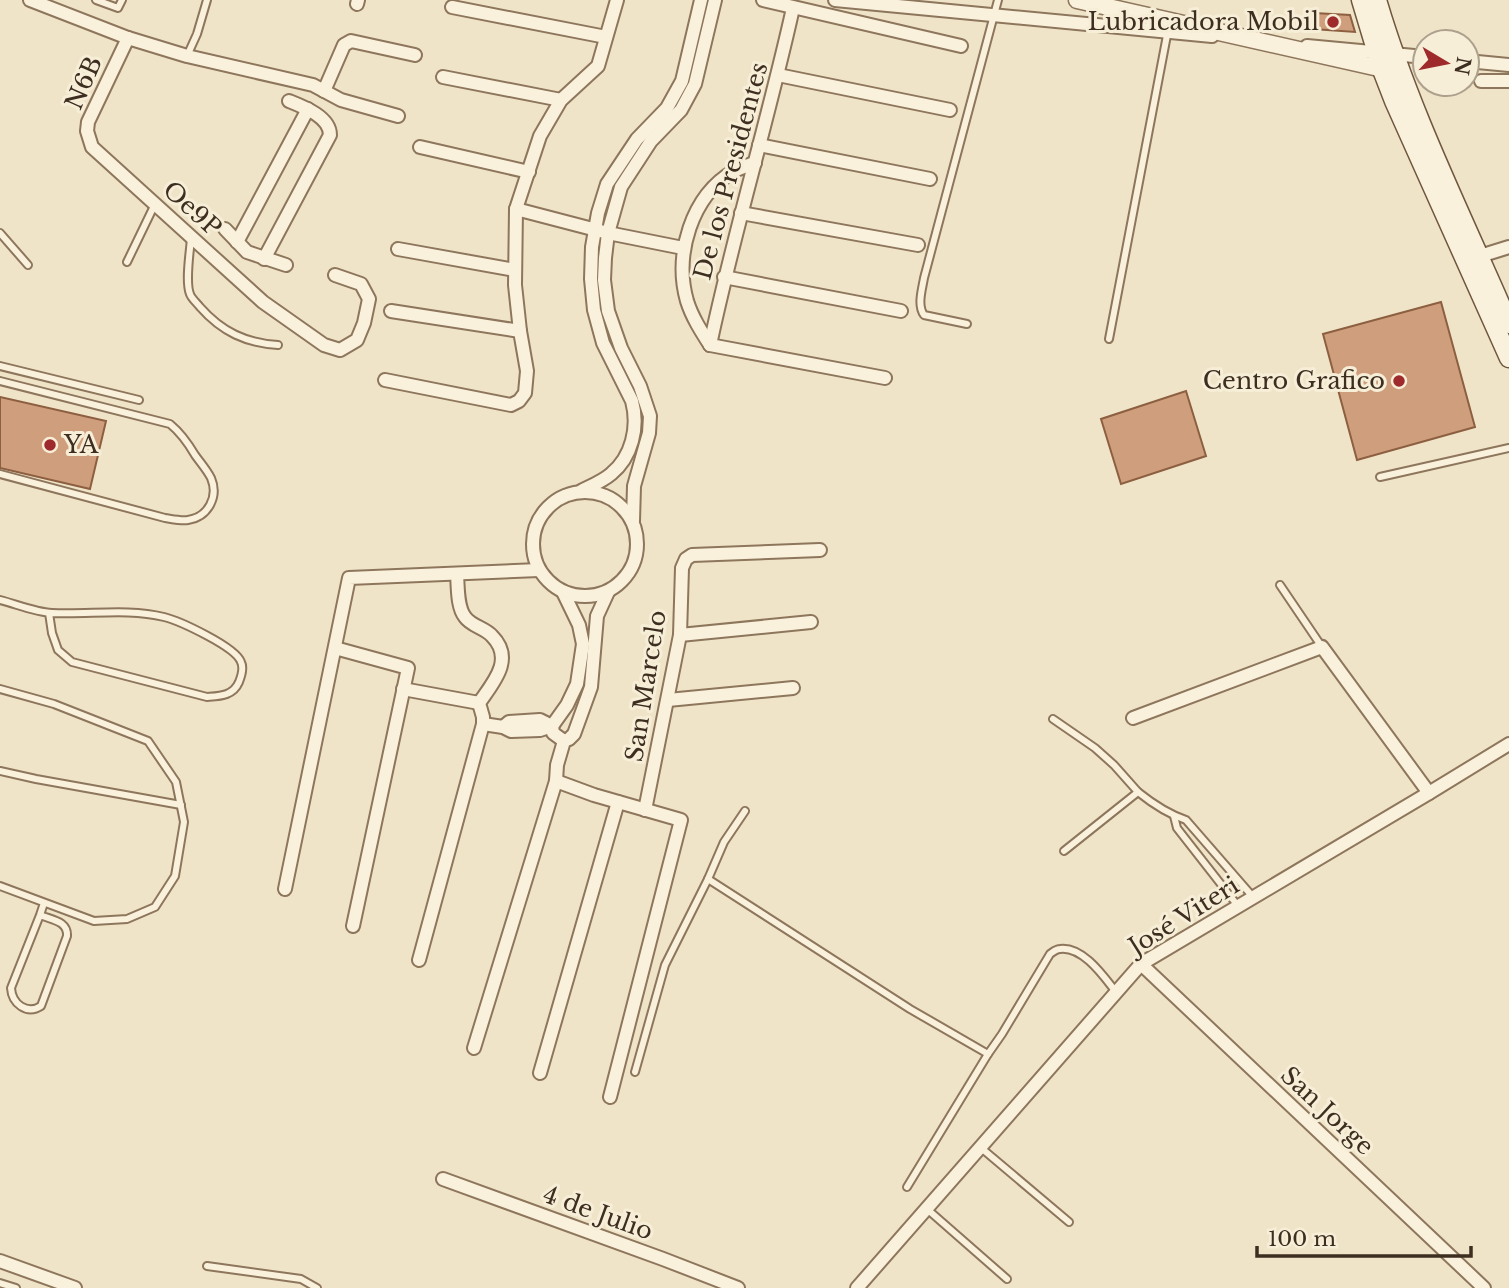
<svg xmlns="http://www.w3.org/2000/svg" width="1509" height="1288" viewBox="0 0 1509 1288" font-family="'Libre Baskerville',serif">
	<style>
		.building { fill: #cf9f7d; stroke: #8d5f41; stroke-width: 2 }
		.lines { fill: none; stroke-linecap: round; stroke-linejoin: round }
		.service-casing { stroke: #8d765c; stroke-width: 10 }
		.minor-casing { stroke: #8d765c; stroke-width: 16 }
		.tertiary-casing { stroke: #8d765c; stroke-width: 19 }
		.secondary-casing { stroke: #6f573f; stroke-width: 21 }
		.service { stroke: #faf1dc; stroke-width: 6 }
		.minor { stroke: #faf1dc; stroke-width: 12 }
		.tertiary { stroke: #faf1dc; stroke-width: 16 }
		.secondary { stroke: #faf1dc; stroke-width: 18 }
		.poi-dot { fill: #9e2a2b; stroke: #f7eed8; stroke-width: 2.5 }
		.labels { text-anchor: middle; stroke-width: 6; stroke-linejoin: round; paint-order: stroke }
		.poi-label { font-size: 24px; fill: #3d2e20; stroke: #f7eed8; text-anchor: end }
		.street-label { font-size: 24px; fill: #3d2e20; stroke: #f7eed8 }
	</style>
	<rect width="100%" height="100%" fill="#f0e4c8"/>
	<g class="building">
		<polygon points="1314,13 1350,15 1355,32 1313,29"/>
		<polygon points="1441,302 1475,427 1357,460 1323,334"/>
		<polygon points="1186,391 1206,456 1121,484 1101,419"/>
		<polygon points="0,397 106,421 90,489 0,468"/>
	</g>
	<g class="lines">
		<defs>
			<g id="service">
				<polyline points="96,0 118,8 122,0"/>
				<polyline points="187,56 197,34 207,0"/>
				<polyline points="0,233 28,265"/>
				<path d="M191,238C190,252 185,282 190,294C191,298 197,303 200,307C222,332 246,343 278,345"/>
				<polyline points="127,262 155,204"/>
				<path d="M967,324L924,315C917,305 922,290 924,278L998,0"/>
				<polyline points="1109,339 1168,30"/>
				<polyline points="0,366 139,400"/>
				<path d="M0,381L170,424C181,433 188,443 195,455C200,462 207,470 211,478C219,497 208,517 188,520C181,521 172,519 165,518L0,474"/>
				<polyline points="1380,477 1509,448"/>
				<polyline points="1280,585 1322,647"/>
				<path d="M0,600C16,604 35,612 52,613C89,615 127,608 164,617C180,621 236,647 241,662C244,668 241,677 239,682C233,696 220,696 207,697L72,662L58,650L52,633L49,613"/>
				<polyline points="0,689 54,704 148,741 176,782 184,822 175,876 155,907 127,919 94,921 0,886"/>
				<polyline points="1053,719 1095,748 1114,765 1138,792"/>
				<polyline points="0,771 36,779 181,805"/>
				<path d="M745,811L724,842L708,879L910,1009L988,1054L1002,1034L1050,954C1053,952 1056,949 1060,949C1083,946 1104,977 1116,992"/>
				<polyline points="1174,816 1177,828 1238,906"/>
				<path d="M1064,851L1138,792C1153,804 1168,814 1186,820L1253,897"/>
				<path d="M40,915C52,920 68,921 67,936L41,1006C27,1015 12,1004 11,988L40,915L44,903"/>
				<polyline points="635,1072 665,965 708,879"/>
				<polyline points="980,1147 1069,1222"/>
				<polyline points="907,1187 988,1054"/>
				<polyline points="927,1209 1007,1279"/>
				<polyline points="207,1266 301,1279 317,1288"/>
				<polyline points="0,1283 16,1288"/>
			</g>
			<g id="minor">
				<polyline points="30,0 128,38 187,56 313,85 341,100 398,116"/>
				<polyline points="763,0 961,46"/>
				<polyline points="835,0 1212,36"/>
				<polyline points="357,4 358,0"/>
				<polyline points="452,7 606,37"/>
				<polyline points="128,38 88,122 87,131 92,147 263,302 324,345 340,350 357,340 364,323 369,299 361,284 335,275"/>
				<polyline points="1307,46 1425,57"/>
				<polyline points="1467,61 1509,65"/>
				<polyline points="778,75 950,110"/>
				<polyline points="443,77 561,100"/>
				<polyline points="1481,81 1509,81"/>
				<polyline points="324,91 344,45 351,41 415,55"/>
				<polyline points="759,145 930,179"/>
				<polyline points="420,147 529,172"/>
				<polyline points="516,209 608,233 683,248"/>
				<polyline points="741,213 918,245"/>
				<polyline points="225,229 247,252 286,265"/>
				<polyline points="237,242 308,109"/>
				<polyline points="398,249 515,270"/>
				<polyline points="1480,256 1509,247"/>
				<path d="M264,259L330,135C330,117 304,107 289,101"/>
				<polyline points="724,277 901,311"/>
				<polyline points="391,311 520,331"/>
				<path d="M710,345C734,231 768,121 793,8"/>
				<path d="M710,345C701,331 692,317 687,301C674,255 691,196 734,171C741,168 748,165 755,163"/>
				<polyline points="710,345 885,378"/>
				<polyline points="385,380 511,405 519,401 525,393 527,371 520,331 515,285 516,209 540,136 561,100 598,66 617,0"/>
				<path d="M581,491C591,486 603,481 611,474C632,457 639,427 632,401L603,343L594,310L591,279L592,247L598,213L607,184L637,139L667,108L682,81L701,0"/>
				<circle cx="585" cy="544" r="52"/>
				<polyline points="633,521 634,486 649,433 650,416 640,386 621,348 608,311 604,280 605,258 608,233 621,187 651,141 681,110 695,84 715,0"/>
				<polyline points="680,635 811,622"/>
				<polyline points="335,648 408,668 353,926"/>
				<polyline points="403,689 479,703"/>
				<polyline points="668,700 793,688"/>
				<polyline points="1133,718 1322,647 1429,793"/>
				<polyline points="483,724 503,727 511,731 540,730 552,726 567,705 577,684 583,644 579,625 563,592"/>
				<polyline points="503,727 509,722 540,720 552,726 553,733 564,741"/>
				<polyline points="556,781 594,795 681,820 610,1097"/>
				<polyline points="645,810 680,635 682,568 686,559 692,555 820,550"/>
				<polyline points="285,889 349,578 539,570"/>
				<path d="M419,960L483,724V717L479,703C493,683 515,659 492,636C485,628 471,626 465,617C457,607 458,587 457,574"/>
				<polyline points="1141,964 1484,1288"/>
				<polyline points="474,1048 556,781 557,765 564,741 569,739 574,734 591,687 597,616 608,592"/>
				<polyline points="540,1073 618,802"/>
				<polyline points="443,1179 663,1259 738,1288"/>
				<polyline points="0,1261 75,1288"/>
				<polyline points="857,1288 1141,964 1429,793 1509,744"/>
			</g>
			<polyline id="tertiary" points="1077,0 1392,71"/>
			<g id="secondary">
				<polyline points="1361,0 1382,70 1394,101 1509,358"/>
				<path d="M1377,0C1410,112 1463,217 1509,324"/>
			</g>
		</defs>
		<use href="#service" class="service-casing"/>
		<use href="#minor" class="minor-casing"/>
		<use href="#tertiary" class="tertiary-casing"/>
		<use href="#secondary" class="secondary-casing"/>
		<use href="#service" class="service"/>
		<use href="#minor" class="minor"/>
		<use href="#tertiary" class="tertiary"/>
		<use href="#secondary" class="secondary"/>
	</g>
	<g class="poi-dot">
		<circle cx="1333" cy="22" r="7"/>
		<circle cx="1399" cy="381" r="7"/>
		<circle cx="50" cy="445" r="7"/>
	</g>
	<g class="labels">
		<g class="poi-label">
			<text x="1319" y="30">Lubricadora Mobil</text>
			<text x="1385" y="389">Centro Grafico</text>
			<text x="64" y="453" text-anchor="start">YA</text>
		</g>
		<g class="street-label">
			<text transform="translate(84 83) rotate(-66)" y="8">N6B</text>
			<text transform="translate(731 171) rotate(-75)" y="8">De los Presidentes</text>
			<text transform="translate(192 209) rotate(42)" y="8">Oe9P</text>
			<text transform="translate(646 686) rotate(-81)" y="8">San Marcelo</text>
			<text transform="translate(1184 916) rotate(-32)" y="8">José Viteri</text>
			<text transform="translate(1327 1111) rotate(43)" y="8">San Jorge</text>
			<text transform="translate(598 1213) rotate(20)" y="8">4 de Julio</text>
		</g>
	</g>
	<g transform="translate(1446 63) rotate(100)"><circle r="33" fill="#f7eed8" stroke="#ada18e" stroke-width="2"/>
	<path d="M0-5L12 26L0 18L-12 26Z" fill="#9e2a2b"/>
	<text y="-10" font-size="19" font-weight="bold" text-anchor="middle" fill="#3d2e20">N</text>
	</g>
	<path d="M1257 1246v10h214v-10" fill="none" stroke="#3d2e20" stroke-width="3.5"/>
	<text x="1268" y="1246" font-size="21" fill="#3d2e20" stroke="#f7eed8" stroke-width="5" paint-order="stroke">100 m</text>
</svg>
